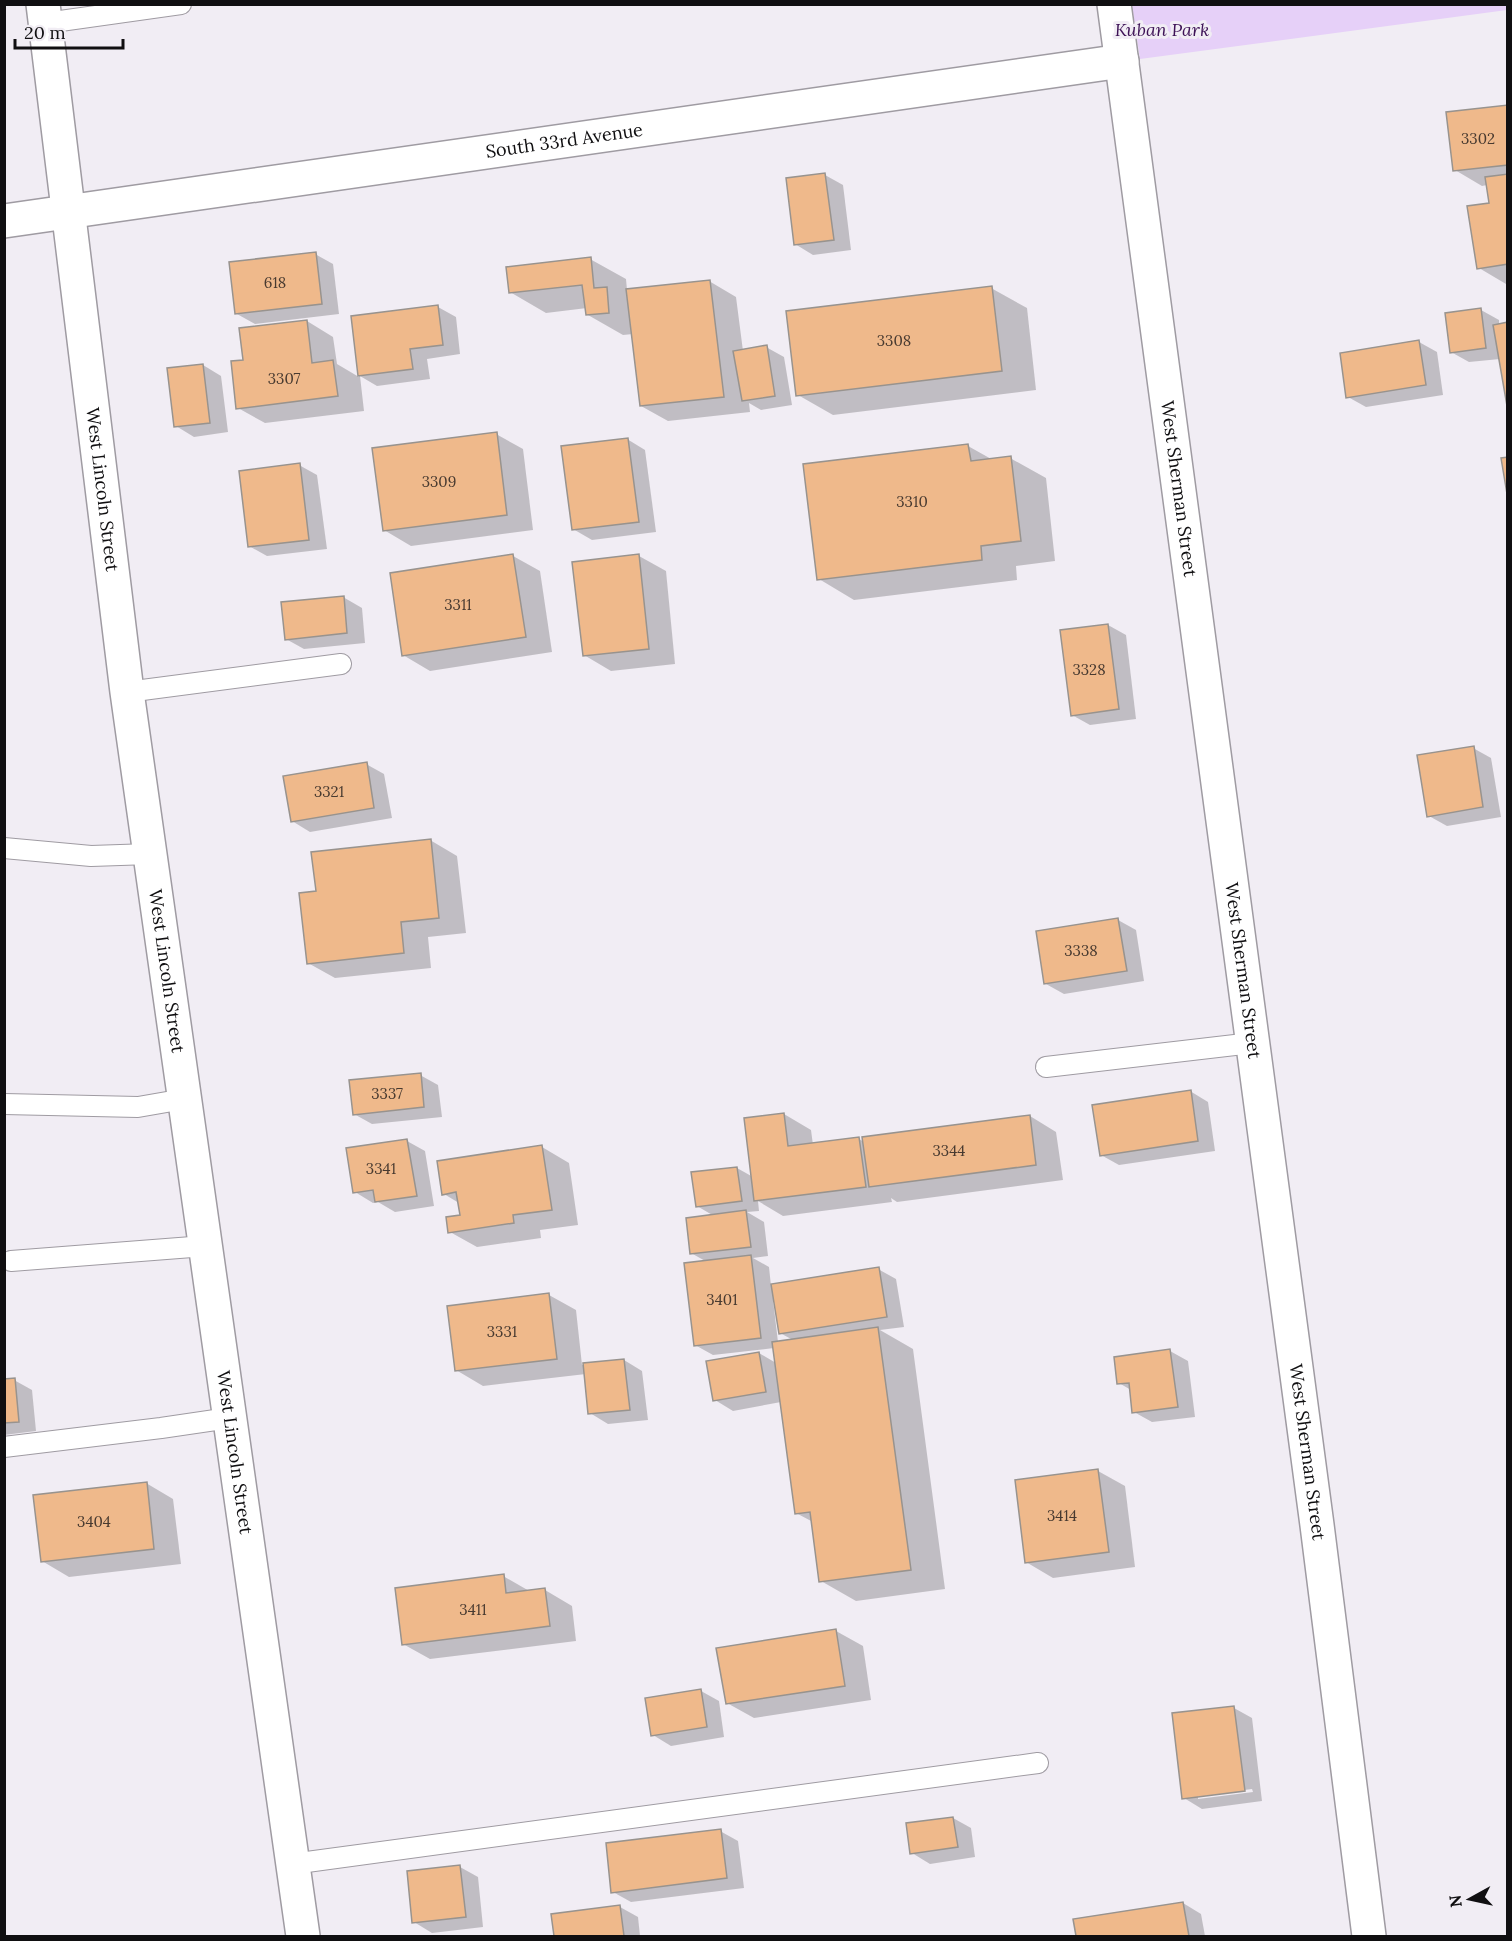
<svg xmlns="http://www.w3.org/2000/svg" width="1512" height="1941" viewBox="0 0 1512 1941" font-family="Lora,serif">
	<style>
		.green { fill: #e6d0f8 }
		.shadow { fill: #0003; fill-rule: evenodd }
		.building { fill: #efb98b; stroke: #98938e; stroke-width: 1.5 }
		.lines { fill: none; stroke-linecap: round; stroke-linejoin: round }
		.service-casing { stroke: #9f9ba2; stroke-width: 22 }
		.minor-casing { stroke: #9f9ba2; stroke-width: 36 }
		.tertiary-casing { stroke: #9f9ba2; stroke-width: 36 }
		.service { stroke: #fff; stroke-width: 20 }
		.minor { stroke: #fff; stroke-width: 33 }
		.tertiary { stroke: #fff; stroke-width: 33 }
		.labels { text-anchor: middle; stroke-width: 6; stroke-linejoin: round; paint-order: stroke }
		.number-label { font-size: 15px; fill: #483a30 }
		.park-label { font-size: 18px; font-style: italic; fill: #3d1256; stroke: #f1edf4 }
		.street-label { font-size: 18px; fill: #100f11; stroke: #f1edf4 }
	</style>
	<rect width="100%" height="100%" fill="#f1edf4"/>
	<polygon class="green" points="1507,4 1507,10 1140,59 1132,5"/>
	<g class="shadow">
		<polygon points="1508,106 1508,283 1506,284 1479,268 1490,204 1487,185 1482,186 1455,170"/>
		<polygon points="825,175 843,185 851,250 813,255 795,244"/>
		<polygon points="315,254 333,264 339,314 255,324 237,314"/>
		<polygon points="590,259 626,279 627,290 709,281 736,297 743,351 766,347 784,357 792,405 761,410 749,403 750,412 668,421 641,406 633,334 623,335 588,315 587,308 546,313 510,292"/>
		<polygon points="991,288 1027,308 1036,390 833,415 798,395"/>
		<polygon points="438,307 456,317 460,354 427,359 430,379 377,386 360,376 364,411 265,423 238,408 244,361 307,321 333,337 337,364 359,377 352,317"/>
		<polygon points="1481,310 1499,320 1500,359 1469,362 1451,352"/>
		<polygon points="1419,342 1437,352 1443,395 1366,407 1348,397"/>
		<polygon points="203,365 221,376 228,432 194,437 176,426"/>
		<polygon points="496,434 523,449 533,530 411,546 384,530"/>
		<polygon points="627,439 645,450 656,532 592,540 573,529"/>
		<polygon points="968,446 993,460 1010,458 1046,478 1055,561 1016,566 1017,580 854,600 819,579"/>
		<polygon points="299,465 317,475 327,549 267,556 249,546"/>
		<polygon points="513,556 540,571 552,652 430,671 403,655"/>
		<polygon points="639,556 666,571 675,664 611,671 584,655"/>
		<polygon points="343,597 362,608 365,643 304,649 286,639"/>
		<polygon points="1108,625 1126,635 1136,719 1090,725 1072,715"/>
		<polygon points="1473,748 1491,758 1501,817 1447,826 1429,816"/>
		<polygon points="366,764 384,774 392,818 310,832 292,821"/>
		<polygon points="430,840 457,856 466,933 428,937 431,968 335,978 308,963 317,892"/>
		<polygon points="1118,920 1136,930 1144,981 1064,994 1046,984"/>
		<polygon points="420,1075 438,1085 442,1117 372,1124 354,1114"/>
		<polygon points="1190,1091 1208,1102 1215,1151 1119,1165 1101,1155"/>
		<path d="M784,1114L811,1130L813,1145L859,1139L864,1142L1030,1116L1056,1132L1063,1180L897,1202L891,1198L892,1202L783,1216L758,1201L759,1211L747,1212L764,1222L768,1256L753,1258L769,1267L771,1286L878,1269L896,1279L904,1327L880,1330L913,1349L945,1589L856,1601L821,1581L813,1522L796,1513L781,1402L733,1411L715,1400L759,1353L776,1363L774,1348L713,1355L695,1345L707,1262L691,1253L714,1216L697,1206L737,1168L753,1177ZM773,1300H775L780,1333L793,1340L778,1342Z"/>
		<polygon points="407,1141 425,1151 434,1206 395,1212 378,1202 373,1203 355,1192"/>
		<polygon points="542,1147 569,1163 578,1225 540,1230 541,1238 477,1247 450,1232 462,1216 459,1203 444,1194"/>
		<polygon points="549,1295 576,1310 582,1365 624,1360 642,1371 648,1420 608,1424 590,1413 586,1374 483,1386 456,1370"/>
		<polygon points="1170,1351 1188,1361 1195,1417 1152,1422 1134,1412 1131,1390 1119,1383"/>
		<polygon points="14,1380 32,1390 36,1431 4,1435 4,1381"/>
		<polygon points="1098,1471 1125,1486 1135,1567 1053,1578 1026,1562"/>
		<polygon points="146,1483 173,1499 181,1564 69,1577 42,1561"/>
		<polygon points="503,1576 531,1592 545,1590 572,1606 576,1641 430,1659 403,1644"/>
		<polygon points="836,1631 863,1646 871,1700 754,1718 727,1703"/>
		<polygon points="701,1691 719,1701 724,1737 671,1746 653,1735"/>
		<path d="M1234,1708L1252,1718L1262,1801L1202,1809L1184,1798ZM1252,1789L1253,1792L1198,1799V1796Z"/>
		<polygon points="953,1818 971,1828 975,1857 930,1864 912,1853"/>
		<polygon points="720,1831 738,1841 744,1888 631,1902 613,1892"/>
		<polygon points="460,1867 478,1877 483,1927 432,1933 414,1922"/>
		<polygon points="1183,1903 1201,1914 1205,1936 1078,1936 1075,1920"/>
		<polygon points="620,1907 638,1917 640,1936 556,1936 553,1915"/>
	</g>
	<g class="building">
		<polygon points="1508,105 1508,165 1453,171 1446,112"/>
		<polygon points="825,173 834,240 794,245 786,178"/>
		<polygon points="1508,174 1508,264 1477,269 1467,206 1489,203 1485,177"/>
		<polygon points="316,252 322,304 235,314 229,262"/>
		<polygon points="591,257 594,288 607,287 609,313 586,315 582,285 509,293 506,267"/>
		<polygon points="710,280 724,397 640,406 626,289"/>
		<polygon points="992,286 1002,371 796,396 786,311"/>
		<polygon points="438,305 443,345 410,349 413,369 358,376 351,316"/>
		<polygon points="1481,308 1486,348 1450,353 1445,313"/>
		<polygon points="307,320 312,363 333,360 338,396 236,409 231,361 243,360 239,328"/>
		<polygon points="1508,322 1508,406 1507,406 1493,325"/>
		<polygon points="1419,340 1426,385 1346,398 1340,353"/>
		<polygon points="767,345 775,396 742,401 733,351"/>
		<polygon points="203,364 210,423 174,427 167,368"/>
		<polygon points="497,432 507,515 383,531 372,448"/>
		<polygon points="628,438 639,522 572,530 561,446"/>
		<polygon points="968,444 971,461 1011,456 1021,541 981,546 982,560 817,580 803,464"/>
		<polygon points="1508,457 1508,500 1501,458"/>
		<polygon points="300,463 309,540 248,547 239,471"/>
		<polygon points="513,554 526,637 402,656 390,573"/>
		<polygon points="639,554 649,649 583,656 572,562"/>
		<polygon points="344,596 347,633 285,640 281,602"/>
		<polygon points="1108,624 1119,709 1071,716 1060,630"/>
		<polygon points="1474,746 1483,807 1427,817 1417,755"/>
		<polygon points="367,762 374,808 291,822 283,776"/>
		<polygon points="431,839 439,918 401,922 404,953 307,964 299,893 316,891 311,852"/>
		<polygon points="1118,918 1127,971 1044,984 1036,931"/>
		<polygon points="421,1073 424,1107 353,1115 349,1080"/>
		<polygon points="1191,1090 1198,1141 1100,1156 1092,1105"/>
		<polygon points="784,1113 788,1146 859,1137 866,1187 754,1201 744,1118"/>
		<polygon points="1030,1115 1036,1165 869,1187 862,1137"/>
		<polygon points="407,1139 417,1196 375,1202 373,1190 353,1193 346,1148"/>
		<polygon points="542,1145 552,1210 513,1215 514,1223 448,1233 446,1217 460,1215 456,1192 442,1195 437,1161"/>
		<polygon points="737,1167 742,1201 696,1207 691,1172"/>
		<polygon points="746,1210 751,1247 690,1254 686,1218"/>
		<polygon points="751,1255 761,1338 694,1346 684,1263"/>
		<polygon points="879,1267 887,1317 779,1334 771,1284"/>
		<polygon points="549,1293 557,1359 455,1371 447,1306"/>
		<polygon points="878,1327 911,1570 819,1582 810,1512 795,1514 772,1342"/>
		<polygon points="1170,1349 1178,1407 1132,1413 1129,1383 1117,1384 1114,1357"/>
		<polygon points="759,1352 766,1392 713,1401 706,1361"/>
		<polygon points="624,1359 630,1410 588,1414 583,1363"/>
		<polygon points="15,1378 19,1422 4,1423 4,1379"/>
		<polygon points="1098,1469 1109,1552 1025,1563 1015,1480"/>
		<polygon points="147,1482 154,1549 41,1562 33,1495"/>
		<polygon points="504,1574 506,1593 545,1588 550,1626 402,1645 395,1588"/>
		<polygon points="836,1629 845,1686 726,1704 716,1648"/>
		<polygon points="701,1689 707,1727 651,1736 645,1698"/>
		<polygon points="1234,1706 1245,1791 1182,1799 1172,1713"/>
		<polygon points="953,1817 958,1847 910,1854 906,1823"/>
		<polygon points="721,1829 727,1878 611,1893 606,1843"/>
		<polygon points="460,1865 466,1917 412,1923 407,1871"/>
		<polygon points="1183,1902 1189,1936 1076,1936 1073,1919"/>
		<polygon points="620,1905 624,1936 554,1936 551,1914"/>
	</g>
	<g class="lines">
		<defs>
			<g id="service">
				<polyline points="46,23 181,4"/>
				<polyline points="127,692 341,664"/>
				<polyline points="4,848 91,856 150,854"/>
				<polyline points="1046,1067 1252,1043"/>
				<polyline points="4,1104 138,1107 184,1099"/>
				<polyline points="11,1261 205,1246"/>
				<polyline points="4,1447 161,1428 229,1418"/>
				<polyline points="292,1864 1038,1763"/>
			</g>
			<g id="minor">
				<path id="s1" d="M1114,4L1317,1525L1369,1936"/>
				<path id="s2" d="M4,221L1122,61"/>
			</g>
			<g id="tertiary">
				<path id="s3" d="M43,4L127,692L303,1936"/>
			</g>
		</defs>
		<use href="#service" class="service-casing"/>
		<use href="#minor" class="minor-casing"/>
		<use href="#tertiary" class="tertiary-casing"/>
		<use href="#service" class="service"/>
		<use href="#minor" class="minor"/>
		<use href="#tertiary" class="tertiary"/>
	</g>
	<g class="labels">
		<g class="number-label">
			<text x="1478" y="144">3302</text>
			<text x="275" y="288">618</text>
			<text x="894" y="346">3308</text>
			<text x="284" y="384">3307</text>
			<text x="439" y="487">3309</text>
			<text x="912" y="507">3310</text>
			<text x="458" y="610">3311</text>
			<text x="1089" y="675">3328</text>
			<text x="329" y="797">3321</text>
			<text x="1081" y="956">3338</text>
			<text x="387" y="1099">3337</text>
			<text x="949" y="1156">3344</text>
			<text x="381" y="1174">3341</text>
			<text x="722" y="1305">3401</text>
			<text x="502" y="1337">3331</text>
			<text x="1062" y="1521">3414</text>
			<text x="94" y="1527">3404</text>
			<text x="473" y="1615">3411</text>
		</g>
		<g class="park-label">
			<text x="1162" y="36">Kuban Park</text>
		</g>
		<g class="street-label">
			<text dy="6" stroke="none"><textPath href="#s2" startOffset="566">South 33rd Avenue</textPath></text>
			<text dy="6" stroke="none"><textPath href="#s1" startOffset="489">West Sherman Street</textPath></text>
			<text dy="6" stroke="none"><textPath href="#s3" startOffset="489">West Lincoln Street</textPath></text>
			<text dy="6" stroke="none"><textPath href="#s1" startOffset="975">West Sherman Street</textPath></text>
			<text dy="6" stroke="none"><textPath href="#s3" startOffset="975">West Lincoln Street</textPath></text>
			<text dy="6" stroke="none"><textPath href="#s1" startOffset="1461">West Sherman Street</textPath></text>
			<text dy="6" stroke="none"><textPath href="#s3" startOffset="1461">West Lincoln Street</textPath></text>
		</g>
	</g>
	<rect width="1512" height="1941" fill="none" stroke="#100f11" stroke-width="12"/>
	<g transform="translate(1470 1899) rotate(262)" stroke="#f1edf4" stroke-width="4.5" paint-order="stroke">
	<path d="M0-4.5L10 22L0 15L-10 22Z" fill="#100f11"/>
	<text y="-9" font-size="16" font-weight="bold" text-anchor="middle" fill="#100f11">N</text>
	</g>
	<path d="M15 39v9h108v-9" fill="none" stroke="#100f11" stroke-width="3"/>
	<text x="24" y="39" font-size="18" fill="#100f11" stroke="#f1edf4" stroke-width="4.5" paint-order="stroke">20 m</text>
</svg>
